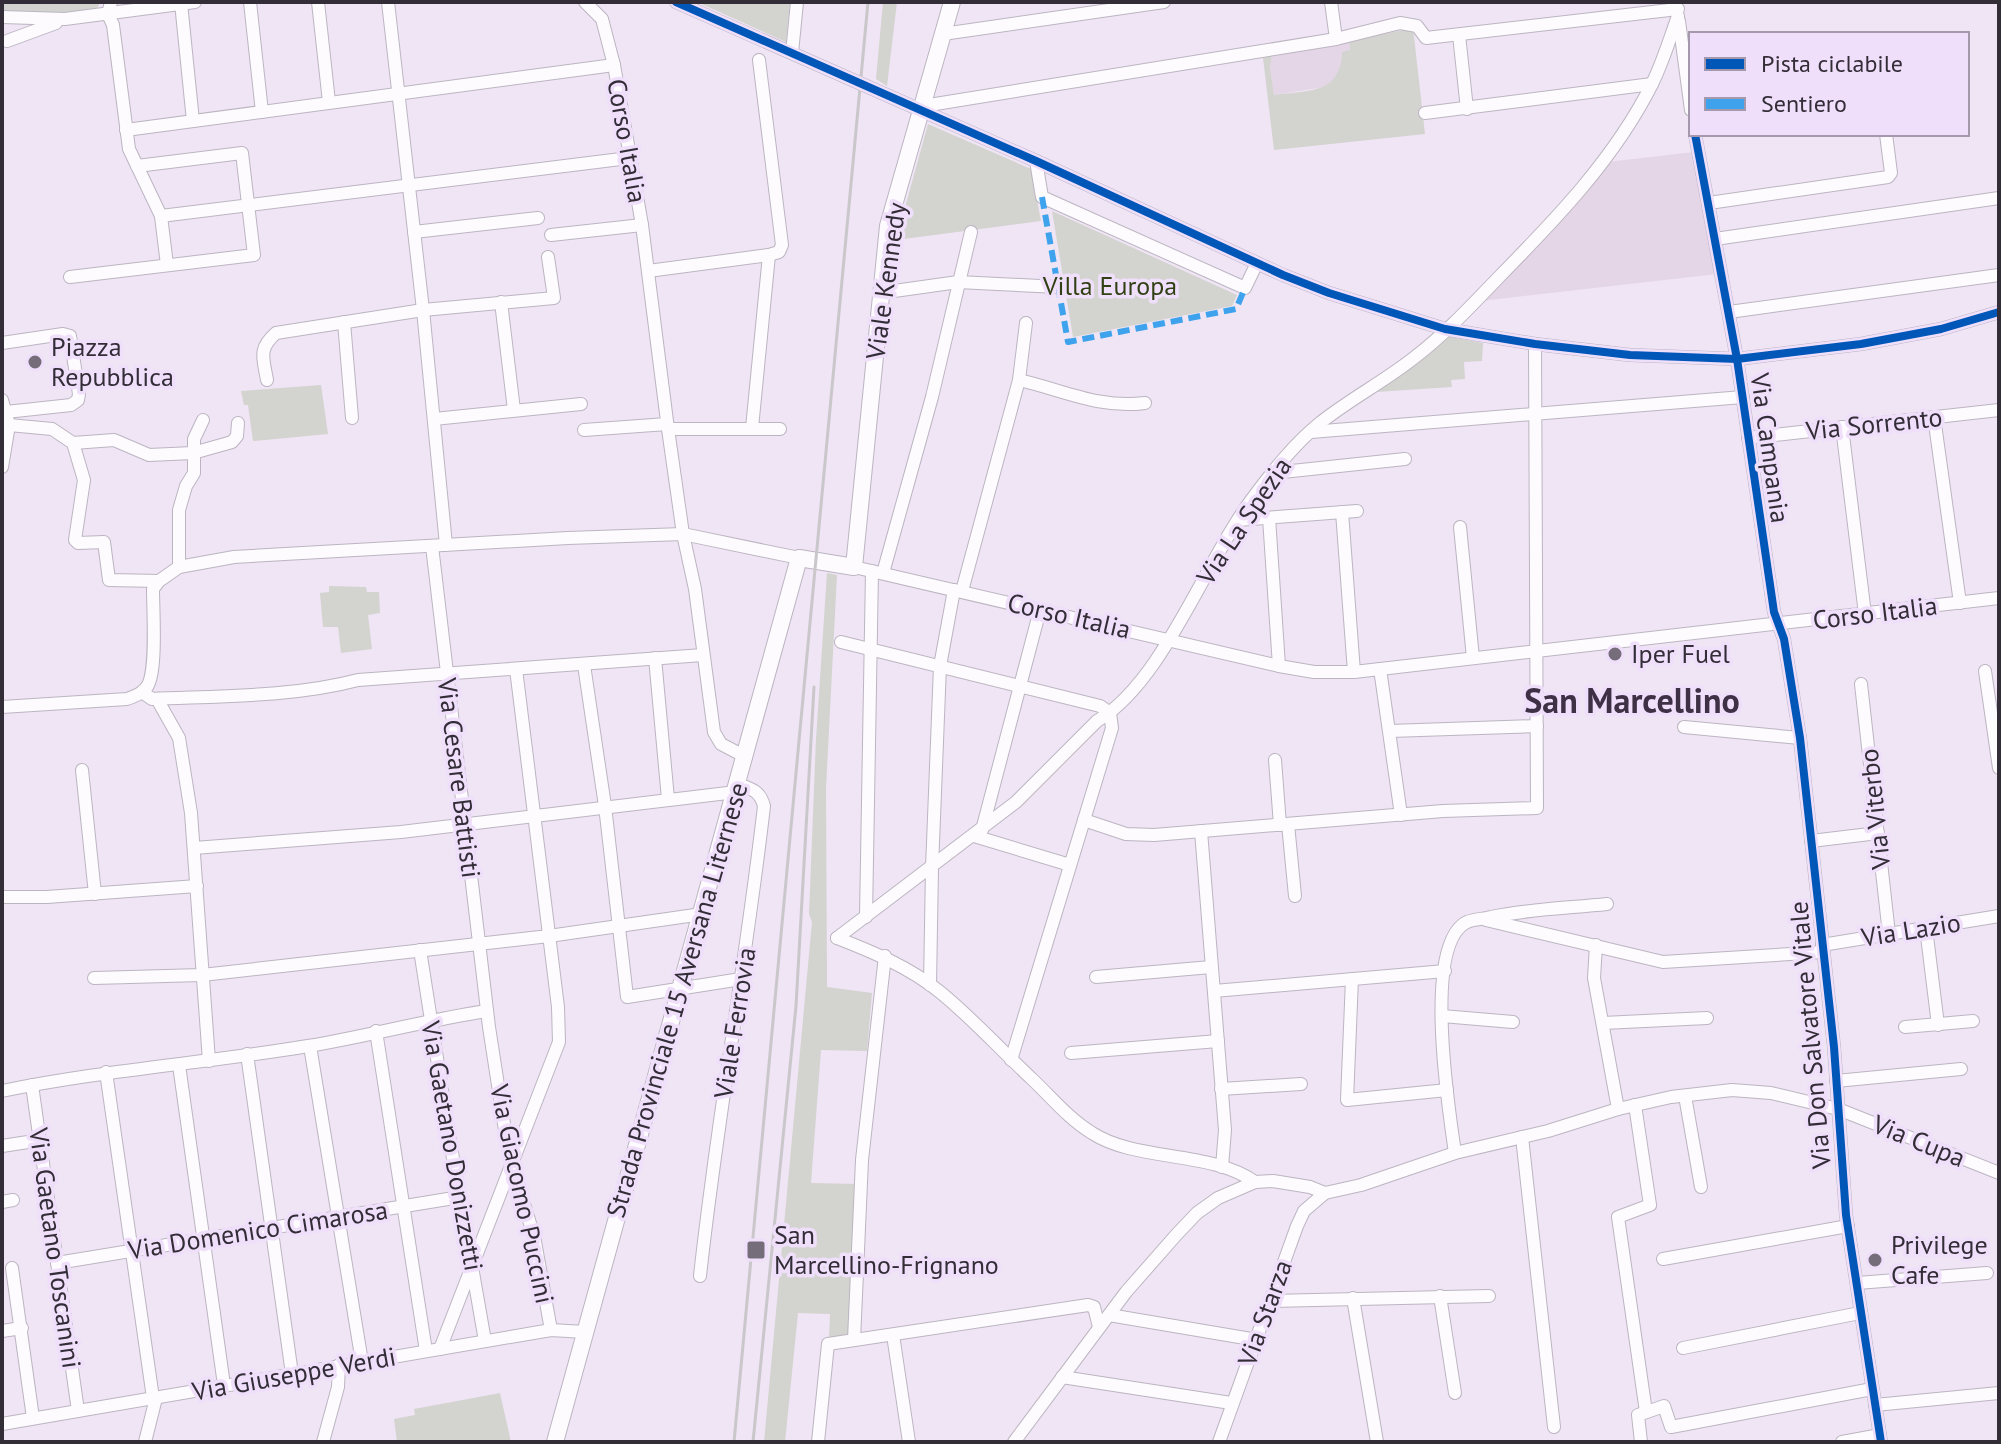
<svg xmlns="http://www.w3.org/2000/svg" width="2001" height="1444" viewBox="0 0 2001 1444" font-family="'PT Sans',sans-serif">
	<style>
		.industrial { fill: #e4d6e6 }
		.green { fill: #d3d3cf }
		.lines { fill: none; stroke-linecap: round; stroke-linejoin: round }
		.minor-casing { stroke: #bcb5c1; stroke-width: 14 }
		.major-casing { stroke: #bcb5c1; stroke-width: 18 }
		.minor { stroke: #fdfbfe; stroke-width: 12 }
		.major { stroke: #fdfbfe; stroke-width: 16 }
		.rail { stroke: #cac7cb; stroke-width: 3 }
		.quiet { stroke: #3ea3ec; stroke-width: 6; stroke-dasharray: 12 6; stroke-linecap: butt }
		.cycleway-casing { stroke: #f0dffb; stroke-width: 13 }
		.cycleway { stroke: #0057b8; stroke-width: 8 }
		.poi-dot { fill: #756d7a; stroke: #f0dffb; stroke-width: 3 }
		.labels { text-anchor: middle; stroke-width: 7; stroke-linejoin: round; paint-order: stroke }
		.street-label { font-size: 26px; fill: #332d37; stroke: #f0dffb }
		.park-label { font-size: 26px; fill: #314013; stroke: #f0dffb }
		.poi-label { font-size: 26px; fill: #332d37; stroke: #f0dffb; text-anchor: start }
		.district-label { font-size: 34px; font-weight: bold; fill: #3e3146; stroke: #f0dffb }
	</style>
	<rect width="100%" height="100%" fill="#efe5f5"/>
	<g class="industrial">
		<polygon points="1349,41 1350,51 1342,54 1339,74 1332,83 1325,87 1274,95 1270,67 1272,56"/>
		<polygon points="1694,152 1717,274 1481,301 1607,162"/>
	</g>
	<g class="green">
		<polygon points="2,2 100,2 96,12 2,16"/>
		<polygon points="696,2 790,2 786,42 697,2"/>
		<polygon points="883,2 897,2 887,86 876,79"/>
		<path d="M1413,28L1425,134L1274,150L1263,58L1272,56L1270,67L1274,95C1309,90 1340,95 1342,52L1350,50L1349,41Z"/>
		<polygon points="928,124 1031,169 1041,221 896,240"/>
		<polygon points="1052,211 1237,295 1232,306 1073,337"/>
		<polygon points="1447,336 1483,343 1482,361 1464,362 1465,379 1451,380 1452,387 1376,392"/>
		<polygon points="321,385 328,434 253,441 248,405 244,405 241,391"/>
		<polygon points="827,573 837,575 826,788 827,987 872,993 867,1051 821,1050 811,1183 858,1184 852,1335 829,1339 830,1314 798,1313 785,1442 764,1442 812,922 809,914 816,739"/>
		<polygon points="329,586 366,587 367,592 379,592 380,613 368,615 372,649 341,653 338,627 323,627 320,593 329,592"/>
		<polygon points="500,1393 511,1442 397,1442 394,1419 415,1415 414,1409"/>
	</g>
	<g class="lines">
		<defs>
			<g id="minor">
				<polyline points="111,2 108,14 113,25 129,149 161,216 167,265"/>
				<polyline points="250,2 262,112"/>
				<polyline points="318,2 329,102"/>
				<polyline points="388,2 423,310 446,545"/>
				<polyline points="585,2 602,19 614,65 642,225 668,429 683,534 695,589 714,732 721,744 746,757"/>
				<polyline points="676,2 1036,161 1283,275 1329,293 1445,329 1535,344 1630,355 1737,359 1861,344 1941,329 1999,312"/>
				<polyline points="1331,2 1336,39"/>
				<polyline points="181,3 193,121"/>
				<polyline points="2,17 65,19 195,2"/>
				<polyline points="1679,21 1691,110"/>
				<polyline points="943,34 1164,2"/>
				<polyline points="1459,35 1467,109"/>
				<polyline points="7,41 56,23"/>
				<polyline points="792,53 797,2"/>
				<polyline points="923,106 1336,39 1400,23 1417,26 1426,38 1678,9"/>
				<polyline points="1425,113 1652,84"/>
				<polyline points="126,130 614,65"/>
				<polyline points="1695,134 1737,359 1774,612 1784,639 1800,738 1834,1047 1846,1215 1881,1442"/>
				<polyline points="1036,161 1042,197 1245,288 1257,263"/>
				<polyline points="1709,203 1888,177 1891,173 1886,134"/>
				<polyline points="161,216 629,158"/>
				<polyline points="414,232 538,218"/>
				<polyline points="551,235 642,225"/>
				<polyline points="1715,239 1999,198"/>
				<polyline points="648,271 769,255 779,252 782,245 759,60"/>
				<polyline points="70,277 254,255 242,153 137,166"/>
				<polyline points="880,293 958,282 1059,287"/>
				<polyline points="501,302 514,410"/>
				<polyline points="1729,312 1999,275"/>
				<polyline points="344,322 352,418"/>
				<polyline points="2,343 63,334 70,336 79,394 78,400 71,405 6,412"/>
				<path d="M267,380C263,357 258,349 276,333L423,310L554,298L548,257"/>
				<path d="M1019,380C1063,390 1099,409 1145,403"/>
				<polyline points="2,400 9,425 2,467"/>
				<polyline points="1934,417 1960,603"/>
				<polyline points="434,419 581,404"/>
				<polyline points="9,425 52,429 73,443 84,480 75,540 78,543 104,542 109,580 159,581"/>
				<polyline points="1842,427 1865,614"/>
				<polyline points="752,428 769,255"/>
				<polyline points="668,429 780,429"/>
				<polyline points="584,430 667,424"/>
				<polyline points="1311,432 1743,397"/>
				<polyline points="1748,438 1999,410"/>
				<polyline points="73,443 114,440 149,455 193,453 232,442 237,436 238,423"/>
				<polyline points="1273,473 1405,459"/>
				<polyline points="1342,512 1354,672"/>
				<polyline points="1269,518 1279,666"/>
				<polyline points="1238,520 1357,511"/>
				<polyline points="1460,527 1473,658"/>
				<polyline points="432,546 489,1027 509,1156 534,1236 551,1330"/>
				<polyline points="179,567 179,510 186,486 194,473 194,439 203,420"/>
				<polyline points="854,567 1279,666 1314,672 1354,672 1999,598"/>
				<polyline points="883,573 932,397 971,232"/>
				<polyline points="962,591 1019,380 1026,323"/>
				<polyline points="841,642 1100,706 1110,713 1112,728 1011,1060"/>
				<polyline points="655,658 668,799"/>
				<polyline points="584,665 605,806 627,997 741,979"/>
				<polyline points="1380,669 1401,815"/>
				<polyline points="1985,671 1999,768"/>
				<polyline points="1861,684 1889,934"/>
				<path d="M142,692L152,699C219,696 294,697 358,680L703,655"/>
				<polyline points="157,699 179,738 191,813 209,1061"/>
				<path d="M2,707L127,699C135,696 144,693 148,685C157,668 153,610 153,589L159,581L179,567L234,557L568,538L683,534L799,558"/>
				<polyline points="1684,727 1800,738"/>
				<polyline points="1390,731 1537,726"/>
				<polyline points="1275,760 1280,825"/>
				<polyline points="82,770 95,894"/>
				<polyline points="1084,820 1126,834 1154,835 1443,811 1537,808 1535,344"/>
				<polyline points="1288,824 1295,896"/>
				<polyline points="982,830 1040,610"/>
				<polyline points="1201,831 1225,1130 1222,1167"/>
				<polyline points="974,836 1070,865"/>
				<polyline points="1811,841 1878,833"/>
				<polyline points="194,848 401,832 736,792"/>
				<polyline points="2,897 47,897 197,886"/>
				<polyline points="866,917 872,571"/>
				<polyline points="1486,920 1663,962 1823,952"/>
				<polyline points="1926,928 1938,1025"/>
				<path d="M837,938L1016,802L1097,721C1163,682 1205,562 1252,499C1272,472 1294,444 1320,423C1350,399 1385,381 1415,357C1445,334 1472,305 1498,278C1556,219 1615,158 1652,84C1663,62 1670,38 1678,16"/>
				<path d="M837,938C873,952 909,967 940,992C972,1018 1002,1051 1033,1080C1052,1098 1069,1119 1092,1133C1137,1162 1209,1150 1255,1182"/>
				<polyline points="1596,945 1594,978 1618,1109"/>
				<polyline points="1822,945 1999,916"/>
				<polyline points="420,950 450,1141 485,1341"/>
				<polyline points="1096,977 1211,967"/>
				<polyline points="94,978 202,975 549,936 702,914"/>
				<polyline points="1352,979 1347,1100 1447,1090"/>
				<polyline points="930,985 932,868 940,666 954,590"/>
				<polyline points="1214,991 1445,971"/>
				<polyline points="1442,1016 1513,1022"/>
				<polyline points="1603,1023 1707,1018"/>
				<polyline points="1905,1027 1973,1021"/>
				<polyline points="376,1031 426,1351"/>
				<polyline points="310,1046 362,1362"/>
				<polyline points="1071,1053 1218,1041"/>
				<polyline points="247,1054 292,1374"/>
				<polyline points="179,1065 224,1385"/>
				<polyline points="106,1072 153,1398"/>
				<polyline points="1836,1081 1961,1069"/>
				<polyline points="32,1085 78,1411"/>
				<polyline points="1221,1089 1301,1084"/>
				<path d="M2,1091C103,1070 207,1063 308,1046C368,1036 427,1020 487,1011"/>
				<polyline points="1685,1096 1701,1187"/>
				<polyline points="1635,1105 1650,1205 1618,1217 1646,1412"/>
				<polyline points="1522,1137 1554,1427"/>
				<polyline points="2,1146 41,1140"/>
				<path d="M1455,1153C1449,1111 1422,944 1467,922C1474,919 1484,919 1491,917C1530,909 1568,908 1607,904"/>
				<polyline points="2,1202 13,1200"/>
				<polyline points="1663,1259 1848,1226"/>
				<polyline points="57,1263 460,1197"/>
				<polyline points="12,1268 33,1418"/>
				<path d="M700,1276C717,1119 746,963 764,806C760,791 752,789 738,784"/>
				<polyline points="1857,1283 1987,1273"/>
				<polyline points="1440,1296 1455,1393"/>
				<polyline points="1353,1298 1377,1442"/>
				<polyline points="1271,1301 1489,1296"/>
				<polyline points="1109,1315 1257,1340"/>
				<polyline points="2,1331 22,1328"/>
				<polyline points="893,1335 909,1442"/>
				<polyline points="854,1340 862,1160 885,956"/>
				<polyline points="1683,1348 1860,1313"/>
				<polyline points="440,1349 559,1042 558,1007 516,669"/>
				<polyline points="1062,1377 1231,1403"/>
				<polyline points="1875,1405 1999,1393"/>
				<polyline points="2,1424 551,1330 585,1332"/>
				<polyline points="145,1442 156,1398"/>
				<polyline points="323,1442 338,1387 339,1365"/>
				<polyline points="818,1442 828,1344 1088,1305 1094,1307 1099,1327"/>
				<polyline points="1014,1442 1126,1292 1177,1234 1197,1213 1218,1198 1255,1182 1273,1181 1310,1187 1325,1193 1361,1185 1455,1153 1548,1131 1618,1109 1671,1097 1732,1090 1771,1093 1838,1109 1999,1173"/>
				<polyline points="1219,1442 1297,1226 1304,1211 1325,1193"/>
				<polyline points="1641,1442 1638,1415 1664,1406 1671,1427 1872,1389"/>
				<polyline points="1842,1442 1880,1435"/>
			</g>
			<polyline id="major" points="555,1442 799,558 854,567 888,226 952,2"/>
		</defs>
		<use href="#minor" class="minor-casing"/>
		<use href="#major" class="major-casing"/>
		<use href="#minor" class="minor"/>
		<use href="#major" class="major"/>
		<g class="rail">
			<path d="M734,1442C781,962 820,482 868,2"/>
			<polyline points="753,1442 796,1006 814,687"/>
		</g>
		<polyline class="quiet" points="1042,197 1068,342 1236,309 1245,288"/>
		<defs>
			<g id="cycleway">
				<polyline points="676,2 1036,161 1283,275 1329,293 1445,329 1535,344 1630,355 1737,359 1861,344 1941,329 1999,312"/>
				<polyline points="1695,134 1737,359 1774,612 1784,639 1800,738 1834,1047 1846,1215 1881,1442"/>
			</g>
		</defs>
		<use href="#cycleway" class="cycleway-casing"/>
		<use href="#cycleway" class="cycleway"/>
	</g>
	<g class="poi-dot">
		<circle cx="35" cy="362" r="8"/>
		<circle cx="1615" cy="654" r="8"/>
		<rect x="746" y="1240" width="20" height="20" rx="4"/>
		<circle cx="1875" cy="1260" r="8"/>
	</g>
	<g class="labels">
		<g class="street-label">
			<text transform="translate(627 141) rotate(80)" y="9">Corso Italia</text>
			<text transform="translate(886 281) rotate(-82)" y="9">Viale Kennedy</text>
			<text transform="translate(1874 424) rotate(-6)" y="9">Via Sorrento</text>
			<text transform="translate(1770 448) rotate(82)" y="9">Via Campania</text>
			<text transform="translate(1244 521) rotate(-56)" y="9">Via La Spezia</text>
			<text transform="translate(1875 613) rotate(-7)" y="9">Corso Italia</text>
			<text transform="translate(1069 616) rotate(13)" y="9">Corso Italia</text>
			<text transform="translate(459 778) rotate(83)" y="9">Via Cesare Battisti</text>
			<text transform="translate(1875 809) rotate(-96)" y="9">Via Viterbo</text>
			<text transform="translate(1911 930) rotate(-9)" y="9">Via Lazio</text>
			<text transform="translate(677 1000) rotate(-74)" y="9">Strada Provinciale 15 Aversana Liternese</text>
			<text transform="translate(735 1023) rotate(-81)" y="9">Viale Ferrovia</text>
			<text transform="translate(1810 1035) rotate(-95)" y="9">Via Don Salvatore Vitale</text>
			<text transform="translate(1919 1141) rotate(22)" y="9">Via Cupa</text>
			<text transform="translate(452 1146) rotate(80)" y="9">Via Gaetano Donizzetti</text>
			<text transform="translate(522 1194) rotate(78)" y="9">Via Giacomo Puccini</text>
			<text transform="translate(258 1230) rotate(-9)" y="9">Via Domenico Cimarosa</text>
			<text transform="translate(55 1248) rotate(82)" y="9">Via Gaetano Toscanini</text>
			<text transform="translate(1265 1313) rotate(-70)" y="9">Via Starza</text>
			<text transform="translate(294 1374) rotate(-10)" y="9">Via Giuseppe Verdi</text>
		</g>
		<g class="park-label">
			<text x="1110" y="295">Villa Europa</text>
		</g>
		<g class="poi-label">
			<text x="51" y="356">Piazza<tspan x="51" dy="30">Repubblica</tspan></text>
			<text x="1631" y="663">Iper Fuel</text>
			<text x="774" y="1244">San<tspan x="774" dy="30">Marcellino-Frignano</tspan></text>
			<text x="1891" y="1254">Privilege<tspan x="1891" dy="30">Cafe</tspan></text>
		</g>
		<g class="district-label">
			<text x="1632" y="713">San Marcellino</text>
		</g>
	</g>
	<rect width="2001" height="1444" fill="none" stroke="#332d37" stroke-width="8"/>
	<rect x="1689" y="32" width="280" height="104" fill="#f0dffb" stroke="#a498ad" stroke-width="2"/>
	<rect x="1705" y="58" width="40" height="12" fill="#0057b8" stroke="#a498ad" stroke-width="2"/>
	<text x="1761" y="72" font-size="24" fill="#332d37">Pista ciclabile</text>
	<rect x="1705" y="98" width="40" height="12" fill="#3ea3ec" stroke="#a498ad" stroke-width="2"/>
	<text x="1761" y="112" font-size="24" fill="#332d37">Sentiero</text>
</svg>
